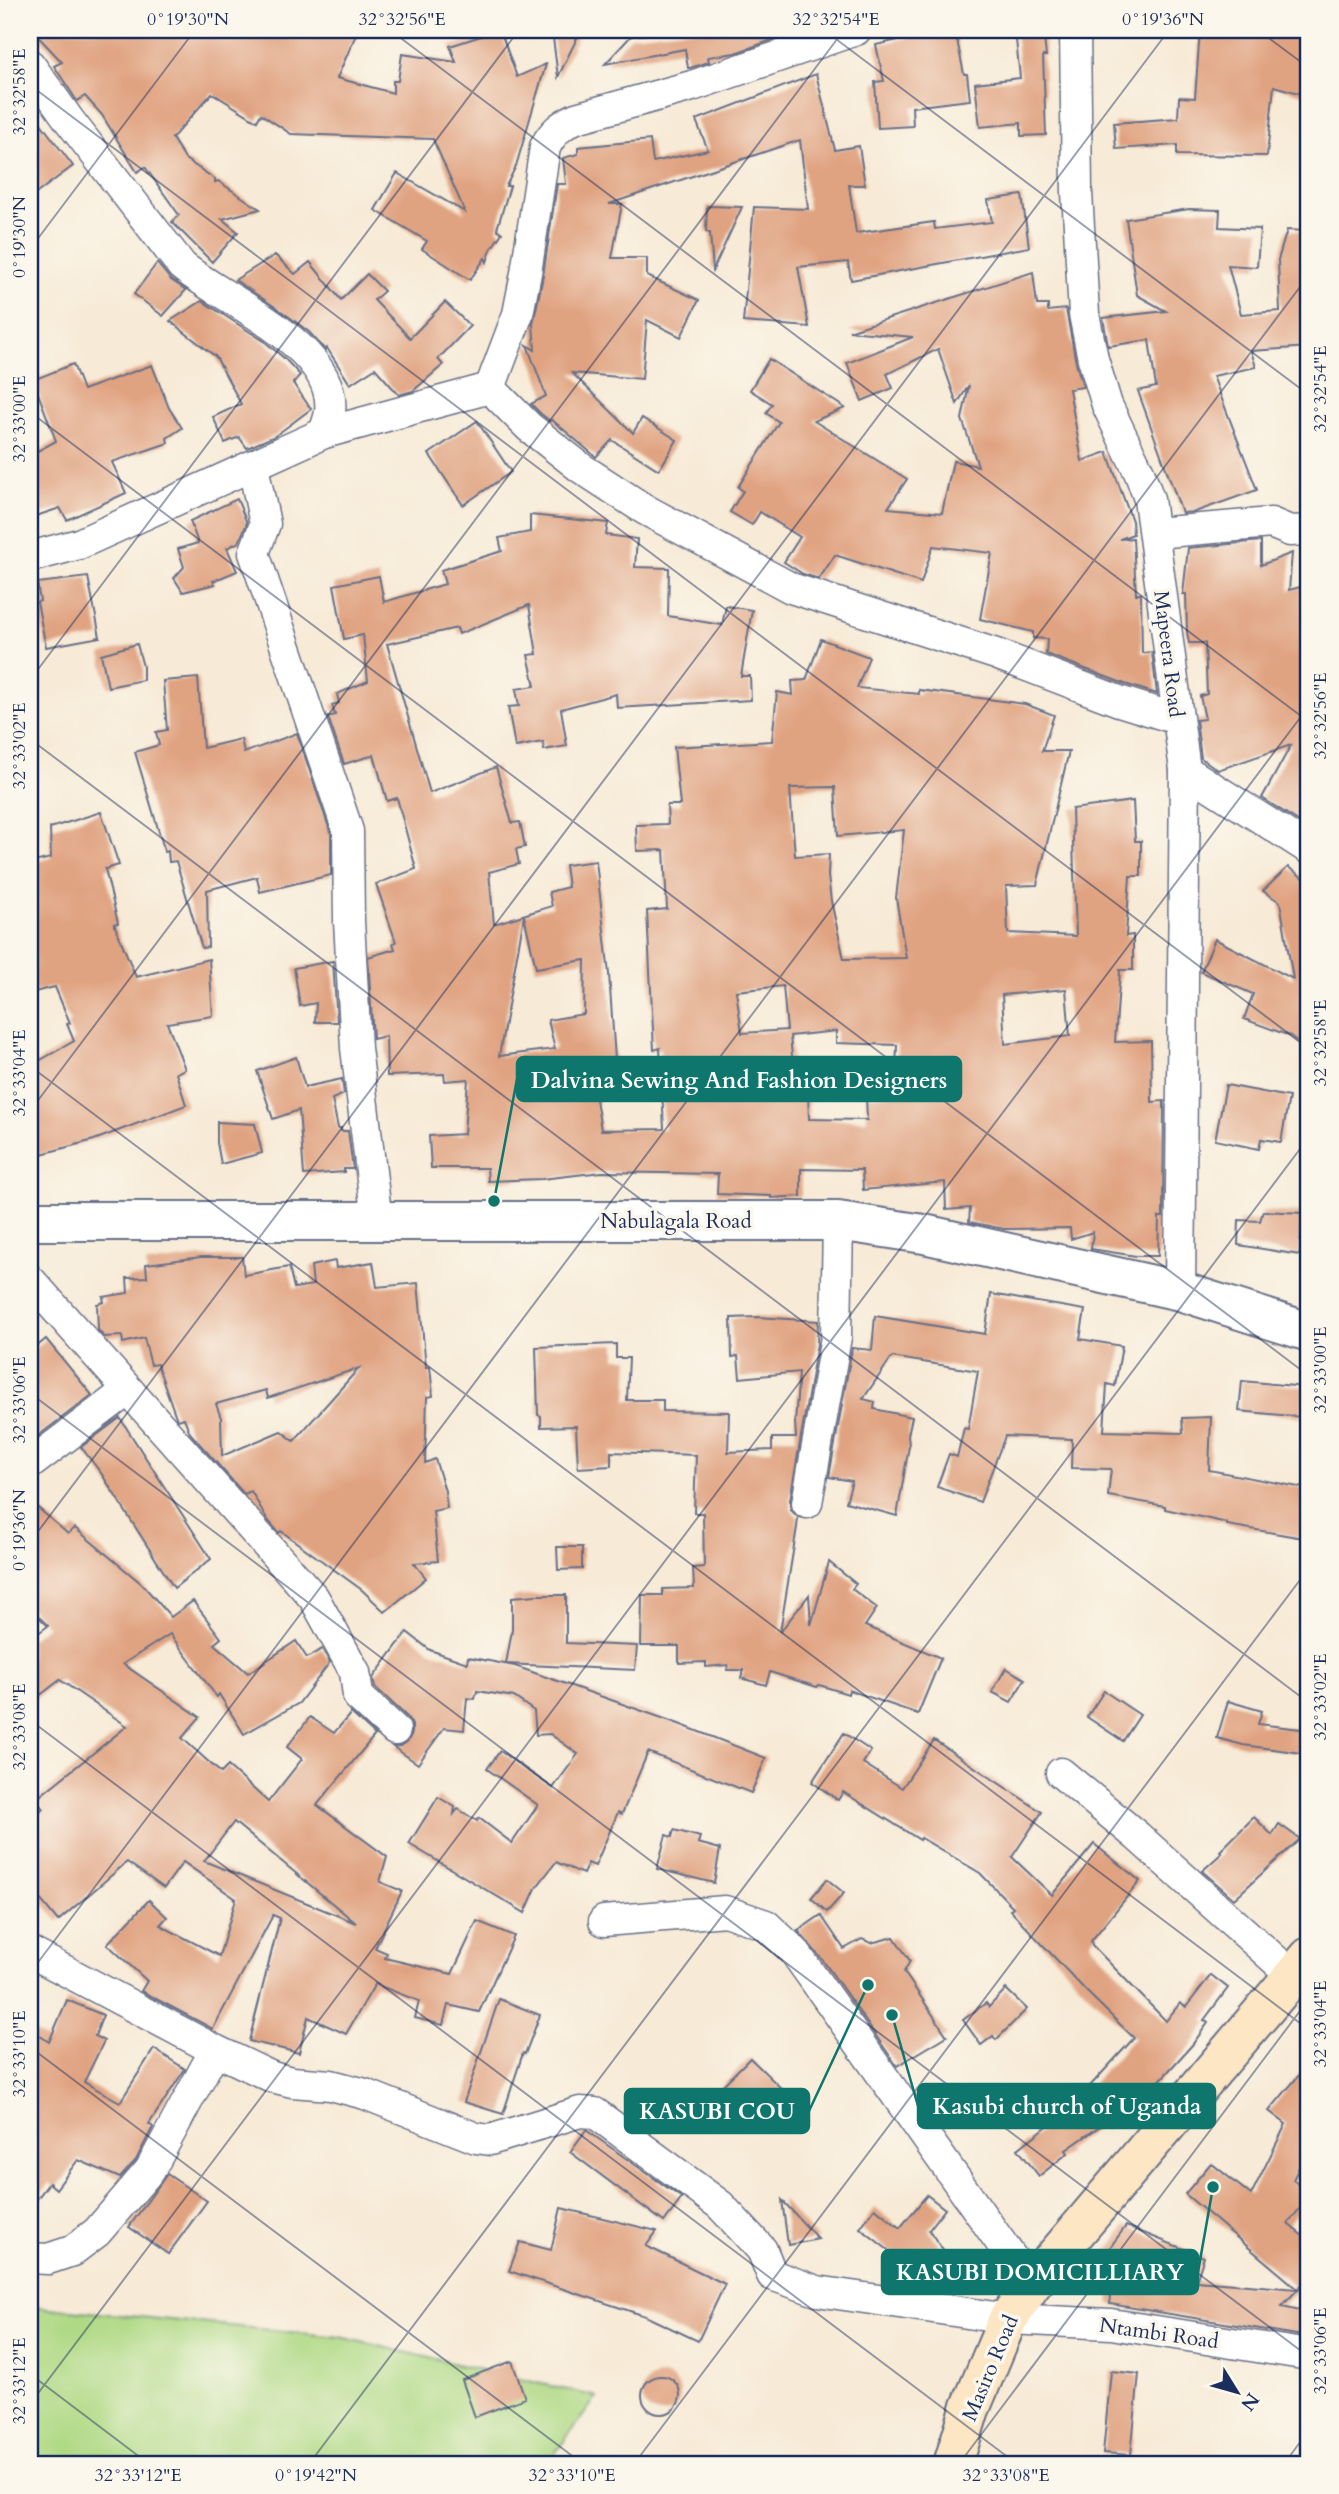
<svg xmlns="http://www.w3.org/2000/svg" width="1339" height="2494" viewBox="0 0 1339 2494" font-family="Cardo,serif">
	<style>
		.green { fill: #afd984; stroke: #658471; stroke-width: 2 }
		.building { fill: #e0a381; fill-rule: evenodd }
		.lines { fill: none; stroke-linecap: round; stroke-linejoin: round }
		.minor-casing { stroke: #687088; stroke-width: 33 }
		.tertiary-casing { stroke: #687088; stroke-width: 42 }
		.secondary-casing { stroke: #687088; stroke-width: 42 }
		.minor { stroke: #fff; stroke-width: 30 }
		.tertiary { stroke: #fff; stroke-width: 38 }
		.secondary { stroke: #fce6c4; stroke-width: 38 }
		.ticks { fill: none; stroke: #1b2f5e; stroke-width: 2; stroke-opacity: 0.45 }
		.labels { text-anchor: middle; stroke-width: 7; stroke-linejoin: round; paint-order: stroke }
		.street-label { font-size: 21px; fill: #1b2f5e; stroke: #fbf7ec }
		.leader { fill: none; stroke: #0f766e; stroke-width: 2.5 }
		.callout-dot { fill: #0f766e; stroke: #fbf7ec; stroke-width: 2.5 }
		.callout { fill: #0f766e; stroke: #0f766e; stroke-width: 2.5 }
		.callout-label { font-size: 23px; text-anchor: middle; font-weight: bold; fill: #fff }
		.neatline { fill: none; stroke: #1b2f5e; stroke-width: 2.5 }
		.ticks-label { font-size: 18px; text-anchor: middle; fill: #1b2f5e }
	</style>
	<rect width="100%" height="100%" fill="#fbf7ec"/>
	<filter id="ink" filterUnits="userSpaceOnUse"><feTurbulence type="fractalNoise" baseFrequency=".0143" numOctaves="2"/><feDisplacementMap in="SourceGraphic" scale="14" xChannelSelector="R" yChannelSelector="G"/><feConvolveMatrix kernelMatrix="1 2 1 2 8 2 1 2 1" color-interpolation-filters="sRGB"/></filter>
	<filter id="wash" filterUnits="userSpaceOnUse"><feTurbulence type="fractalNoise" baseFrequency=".00686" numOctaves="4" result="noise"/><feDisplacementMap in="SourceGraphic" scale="28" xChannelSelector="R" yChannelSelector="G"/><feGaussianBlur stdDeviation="1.57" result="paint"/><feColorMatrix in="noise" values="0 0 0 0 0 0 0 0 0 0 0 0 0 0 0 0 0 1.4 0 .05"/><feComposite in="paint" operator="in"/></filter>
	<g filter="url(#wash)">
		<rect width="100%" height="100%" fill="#f7ead6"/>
		<polygon class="green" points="30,2306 340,2337 597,2397 547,2464 30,2464"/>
		<g id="blocks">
			<g class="building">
				<polygon points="32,30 358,30 337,78 393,93 393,81 398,81 402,54 456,62 450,46 500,30 517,77 546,64 516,166 506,186 510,186 497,229 502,233 491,249 487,262 485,258 470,280 422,249 427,241 375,210 397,173 465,212 433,139 291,134 261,114 257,121 212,93 172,138 185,159 215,179 215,182 218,181 260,209 222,219 238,232 212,262 172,222 179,215 145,167 137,172 102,115 85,96 77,101 54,66 62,62"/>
				<polygon points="552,30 581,30 558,77"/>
				<polygon points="683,30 798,30 798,31 735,53 708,57 709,62 690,68 688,68 685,49 605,64 631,36"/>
				<polygon points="931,30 955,30 964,74 967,74 970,100 912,107 913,126 878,128 875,82 884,81 876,45 912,37 912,34"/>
				<polygon points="1015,30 1043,30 1046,56 1043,56 1046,135 1021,136 1021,123 980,127 975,83 1020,78"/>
				<polygon points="1200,30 1309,30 1309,96 1274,86 1267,156 1177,155 1177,145 1116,149 1114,123 1178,118 1179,97 1195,98"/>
				<polygon points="816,74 835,150 859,146 865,185 849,185 856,233 934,222 935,229 992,222 988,200 1022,195 1029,247 851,280 848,262 798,267 809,327 743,322 754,207 808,209 800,140 609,204 622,204 612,258 647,258 647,276 699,300 681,337 647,320 642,379 572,373 633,433 642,418 677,440 659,470 612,440 596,457 552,420 550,421 541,414 531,404 546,396 527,345 535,350 533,324 543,276 557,184 566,184 563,158 578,154 578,147 650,140 653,162 708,150 696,120"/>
				<polygon points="30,109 73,166 30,198"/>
				<polygon points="707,206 742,207 713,270 710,233 706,232"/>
				<polygon points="1189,209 1220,210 1219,227 1260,229 1257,267 1228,265 1241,314 1280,311 1278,260 1287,230 1306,231 1304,258 1309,258 1309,347 1251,351 1256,367 1213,376 1257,490 1195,512 1182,513 1138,391 1156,387 1149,340 1108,346 1103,318 1166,311 1137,295 1126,219"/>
				<polygon points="275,255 295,274 310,262 341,300 367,274 384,291 374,300 410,338 445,302 470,326 438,359 443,365 413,391 399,395 375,368 350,384 327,348 325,350 309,332 284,313 235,280"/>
				<polygon points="157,263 171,280 186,290 163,316 134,294"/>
				<polygon points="1033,272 1037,305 1048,305 1048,311 1066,309 1076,363 1083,387 1069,389 1082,461 1107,452 1132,521 1133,534 1120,539 1133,538 1136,594 1141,594 1142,653 1152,652 1157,694 1125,684 1046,654 1047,639 1033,638 1033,632 980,619 992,553 933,546 921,583 835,555 819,579 803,574 784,562 800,537 760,512 752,525 730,512 743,491 738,487 779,422 766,413 772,404 750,390 769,359 845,408 814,421 907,479 888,508 942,513 953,461 978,466 962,419 969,385 957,404 938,349 887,374 893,388 862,401 847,363 913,337 849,331"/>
				<polygon points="202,301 264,341 285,359 300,375 293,383 311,409 275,436 247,448 239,437 225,443 213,417 241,404 216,357 170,321"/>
				<polygon points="73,364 83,390 152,365 169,408 182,428 167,438 168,443 112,462 126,493 67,520 60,508 30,518 30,455 56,441 33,380"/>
				<polygon points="477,421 511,472 463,505 429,454"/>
				<polygon points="237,499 247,523 239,542 227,548 237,571 213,581 215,584 183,592 174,578 184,567 178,549 198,543 190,521"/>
				<path d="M530,515L608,523L606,535L637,539L635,567L669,568L668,616L722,625L726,606L752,610L741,676H750L751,700L617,708L616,694L561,709L567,746L544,750L543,742L515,747L508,707L519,706L516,689L535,686L528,655L537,654L529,605L459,634L457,628L387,644L430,793L496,767L512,823L520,822L525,847L516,849L519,864L489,872L494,924L552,906L549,892L568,887L565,865L596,861L609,974L615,1059L593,1060L595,1074H593L594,1087L601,1130L664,1129L660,1048L654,1050L647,911L667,909L664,850L637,851L636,825L668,824L667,805H680L674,747L772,741L777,692L793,695L792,681L806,680L821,639L869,657L857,688L919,694V690L1025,704L1054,715L1042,751H1069L1037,885L1006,886L1008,933L1076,936L1072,809L1133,801L1135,841H1141V876H1130L1126,936L1133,935V970H1120L1115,1042L1151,1041L1152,1102L1164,1101L1163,1217H1159L1158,1256H1136L1091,1249L1093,1232L1071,1239L1070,1228L1004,1229L969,1222L970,1208L946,1210L945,1182L863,1190L862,1170L801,1169V1196L771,1198V1196L717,1194L718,1174L602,1172L542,1179L488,1181L487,1168H431L429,1136L464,1134L468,1079L445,1081L444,1074L387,1076L386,1036L373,1039L368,957L395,949L393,943L396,942L376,884L416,869L397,798L387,801L374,755L344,764L328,717L335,715L332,705L339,703L337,694L368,681L363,635L344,639L334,585L379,576L384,602L445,584L441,570L502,551L499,538L530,532ZM835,787L838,836L904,830L896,898L906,958L844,959L831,901L828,876L829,854L795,856L790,788ZM524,916L536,968L585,960L584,1014L548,1020L555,1049L499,1056ZM783,986L787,1030L742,1033L736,991ZM1066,989L1070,1036L1005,1044L1002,995ZM836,1031V1043L897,1045L895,1094L866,1096L867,1120L809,1119L808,1095H796L790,1036Z"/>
				<polygon points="1261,541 1261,565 1292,553 1289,590 1304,586 1309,614 1304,708 1309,709 1309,828 1262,798 1291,745 1218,770 1201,758 1196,720 1205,719 1200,696 1207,694 1205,643 1189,643 1187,632 1186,594 1183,594 1188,548"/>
				<polygon points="88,577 100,637 46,647 37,602 40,601 37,583"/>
				<polygon points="137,644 143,667 143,680 108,687 101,654"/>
				<polygon points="198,678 203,748 241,739 244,753 297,733 331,834 331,875 260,892 257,877 207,890 208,947 202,948 176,861 169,862 168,851 165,852 135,752 159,745 156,732 167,730 163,681"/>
				<polygon points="101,812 119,865 105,869 118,923 114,924 136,977 209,959 213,1016 167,1023 185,1069 176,1073 186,1105 94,1140 34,1156 30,1140 30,1066 74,1041 67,1024 70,1023 55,987 30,993 30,904 36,903 30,863 51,858 50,828"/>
				<polygon points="1288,867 1309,882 1309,1051 1290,1036 1244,1019 1253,994 1201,972 1215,939 1293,979 1280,902 1263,891"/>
				<polygon points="333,961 337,1022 315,1022 316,1003 300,1006 294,968"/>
				<polygon points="296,1057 305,1087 342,1079 344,1094 332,1099 338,1128 341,1128 341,1131 348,1131 353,1169 344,1169 344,1172 304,1175 299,1110 273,1119 257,1071"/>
				<polygon points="1226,1085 1289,1097 1281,1142 1261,1139 1259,1149 1215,1140"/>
				<polygon points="217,1122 255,1124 262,1153 221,1164 217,1143"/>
				<polygon points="1263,1211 1302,1213 1300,1255 1238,1245 1239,1220 1260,1221"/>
				<path d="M201,1257H242L244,1275L289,1267L294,1288L313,1285L311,1266L335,1261L336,1268L373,1262L377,1287L418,1283L426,1367H430L433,1396L427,1397L425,1463L435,1459L445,1491L447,1508L433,1511L438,1561L414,1563L426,1578L385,1612L362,1590L281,1531L279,1533L267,1519L251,1491L244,1494L190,1433L184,1418L178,1420L176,1417L157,1364L151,1365L144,1338L123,1343L122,1336L104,1337L98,1330L97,1304L104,1302L103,1297L128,1293L127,1278L147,1277L146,1264ZM359,1368L294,1441L281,1431L222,1456L221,1418L216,1404L266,1390L268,1398Z"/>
				<polygon points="991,1294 1085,1310 1080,1339 1122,1346 1115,1386 1107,1384 1104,1431 1183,1433 1182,1418 1211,1417 1209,1470 1309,1489 1309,1539 1227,1525 1227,1523 1165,1509 1165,1506 1108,1496 1111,1469 1071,1468 1072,1439 1005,1436 980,1502 937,1487 949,1454 957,1457 964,1428 968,1429 978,1371 892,1357 863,1399 875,1402 874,1409 912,1417 908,1435 909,1446 897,1516 846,1502 852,1481 829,1477 852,1348 872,1350 875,1316 985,1334"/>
				<polygon points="757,1317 818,1321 817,1344 790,1500 791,1510 798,1517 797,1527 780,1632 809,1595 811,1625 829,1562 856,1584 852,1589 877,1608 865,1626 941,1658 918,1714 849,1690 848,1694 819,1685 817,1687 770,1672 766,1685 741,1678 744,1670 727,1670 728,1665 706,1667 706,1662 679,1663 679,1646 641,1646 642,1595 663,1595 663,1589 694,1588 693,1568 704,1567 703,1513 694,1513 696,1455 611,1452 611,1466 578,1468 576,1426 541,1427 541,1416 538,1415 536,1347 616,1344 616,1358 629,1358 627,1400 663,1400 663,1411 729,1412 728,1452 772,1450 772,1438 796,1438 795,1422 799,1372 740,1378 738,1356 732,1357 731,1318"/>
				<polygon points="46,1339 92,1395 30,1442 30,1352"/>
				<polygon points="1242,1381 1305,1387 1302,1417 1239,1411"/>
				<polygon points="120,1418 211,1559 174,1588 101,1473 81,1447"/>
				<path d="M30,1501L68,1534L75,1528L142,1584L171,1617L193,1601L221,1638L214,1644L248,1673L296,1641L307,1658L322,1649L330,1662L299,1703L244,1734L219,1694L217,1697L170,1634L123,1664L200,1717L182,1738L221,1773L228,1766L268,1802L302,1759L287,1747L310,1717L334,1733L351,1713L375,1735L317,1805L387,1857L380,1882L402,1891L375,1948L387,1953L385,1958L452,1974L477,1921L514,1936L479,2012L448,2005L443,2025L415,2018L419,2001L375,1984L346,2034L308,2017L299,2053L249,2041L280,1918L273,1915L213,2029L141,1991L147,1981L107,1944L149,1900L167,1917L160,1925L219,1956L236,1899L183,1862L164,1888L127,1862L58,1921L30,1887V1819L43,1809L36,1799L127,1726L60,1680L30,1703V1639L48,1626L30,1608ZM234,1822L356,1923L204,1861Z"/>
				<polygon points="557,1547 582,1547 582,1569 558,1570"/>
				<polygon points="536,1595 566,1595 566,1643 637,1646 635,1670 506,1664 512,1630 512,1597"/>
				<polygon points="407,1632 430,1650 467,1663 468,1657 515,1666 679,1724 766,1758 751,1793 648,1752 622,1814 618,1812 595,1866 588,1863 583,1874 556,1862 536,1888 525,1913 409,1844 438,1797 455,1807 454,1814 458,1809 477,1821 479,1818 512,1843 538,1805 487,1769 500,1751 553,1788 578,1754 550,1734 536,1735 534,1711 514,1697 477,1691 475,1699 467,1698 464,1730 444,1728 418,1764 393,1747 401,1746 408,1741 412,1733 412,1725 407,1717 375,1687 373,1678"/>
				<polygon points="1006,1668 1025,1679 1011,1702 992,1692"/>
				<polygon points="1104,1691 1140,1715 1123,1741 1087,1717"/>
				<polygon points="1228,1701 1262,1711 1258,1724 1309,1730 1309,1754 1243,1745 1217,1738"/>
				<polygon points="844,1733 871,1751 863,1763 902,1788 934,1740 1042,1812 1012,1857 1052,1895 1094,1844 1140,1881 1091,1941 1092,1945 1166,2021 1180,2003 1186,2007 1211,1975 1228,1988 1204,2020 1208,2023 1192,2045 1128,2116 1122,2111 1111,2125 1106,2122 1066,2150 1068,2153 1039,2176 1018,2149 1069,2109 1134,2038 1087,1992 1010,1910 1013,1907 980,1873 921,1838 920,1840 843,1792 838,1800 812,1782"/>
				<polygon points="1254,1817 1272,1835 1279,1824 1300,1839 1234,1899 1202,1871 1222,1853 1220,1851"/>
				<polygon points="674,1830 700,1837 698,1843 720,1849 714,1883 657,1869 666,1835 672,1837"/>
				<polygon points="827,1879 844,1893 827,1912 811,1898"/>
				<polygon points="821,1915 844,1949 862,1939 871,1943 894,1937 910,1961 904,1972 947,2036 897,2066 822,1959 798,1931"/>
				<polygon points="1006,1989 1027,2009 996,2040 993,2036 981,2045 963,2020 986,2003 989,2007"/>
				<polygon points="499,1999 540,2015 525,2054 523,2053 503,2114 464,2102"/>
				<polygon points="67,2000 103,2015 95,2036 104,2041 84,2082 120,2102 154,2049 185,2069 149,2124 153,2127 136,2160 120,2178 78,2160 56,2189 49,2183 30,2208 30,2029 49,2042"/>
				<polygon points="750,2058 789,2096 757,2128 718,2090"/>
				<polygon points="1309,2063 1309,2147 1293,2180 1309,2192 1309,2196 1288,2224 1309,2241 1309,2276 1298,2289 1185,2194 1211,2163 1251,2195 1286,2124 1269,2111"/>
				<polygon points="586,2130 682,2198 664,2222 570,2152"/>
				<polygon points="167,2174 207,2201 168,2254 129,2227"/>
				<polygon points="927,2195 945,2209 929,2230 942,2249 932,2268 902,2275 896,2256 860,2228 875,2208 900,2228"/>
				<polygon points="782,2200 818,2239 788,2245"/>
				<polygon points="561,2208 657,2231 646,2246 725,2284 698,2341 645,2316 509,2271 520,2242 551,2250"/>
				<polygon points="1126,2226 1204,2257 1196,2281 1298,2289 1282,2306 1309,2312 1309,2337 1110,2304 1116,2262 1105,2254"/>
				<polygon points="512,2361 525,2398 475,2417 462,2380"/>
				<polygon points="1111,2371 1139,2374 1131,2455 1103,2453"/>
				<circle cx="661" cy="2395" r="19"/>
			</g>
		</g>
	</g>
	<g filter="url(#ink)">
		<use href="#blocks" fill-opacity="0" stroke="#687088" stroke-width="2"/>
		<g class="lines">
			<defs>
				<g id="minor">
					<polyline points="1075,30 1077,192 1084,314 1093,359 1107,405 1140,474 1149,499 1185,770 1180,1291"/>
					<path d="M30,65L69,120L182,266C223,300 338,346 330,412C329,419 326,426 324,433"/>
					<path d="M490,388L518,314L526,273L545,147C552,133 561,125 576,118L692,86L856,30"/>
					<polyline points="253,466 265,524 254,553 348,831 349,921 356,1048 377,1221"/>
					<polyline points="1155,533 1271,523 1290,531 1309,530"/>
					<polyline points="30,557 79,544 324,433 490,388 529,427 581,468 644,509 791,588 996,654 1119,701 1177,719"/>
					<polyline points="1185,770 1309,849"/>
					<polyline points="30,1280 314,1598 355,1672 358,1696 395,1730"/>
					<polyline points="30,1464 128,1390"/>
					<polyline points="807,1503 836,1337 838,1221"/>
					<polyline points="1061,1773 1137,1836 1293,1976"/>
					<polyline points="604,1921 725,1911 766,1925 794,1951 1031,2285"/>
					<polyline points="30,1952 215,2050 272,2077 292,2082 331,2085 365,2094 476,2138 490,2140 580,2112 595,2113 720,2205 762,2250 772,2275 817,2291 1008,2319 1111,2324 1309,2355"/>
					<polyline points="30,2258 48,2259 72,2251 97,2232 150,2170 215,2050"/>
				</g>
				<polyline id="tertiary" points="30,1221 838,1221 924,1234 1180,1291 1309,1332"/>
				<polyline id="secondary" points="953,2464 970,2409 1008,2319 1031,2285 1309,1957"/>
			</defs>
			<use href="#minor" class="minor-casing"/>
			<use href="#tertiary" class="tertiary-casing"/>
			<use href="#secondary" class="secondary-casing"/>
			<use href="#minor" class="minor"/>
			<use href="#tertiary" class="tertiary"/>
			<use href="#secondary" class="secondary"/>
		</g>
	</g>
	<path class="ticks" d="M390,30L1309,722M824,30L1309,395M1258,30L1309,68M30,85L1309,1049M30,249L195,30M30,412L1309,1376M30,680L519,30M30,739L1309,1703M30,1066L1309,2030M30,1111L844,30M30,1393L1309,2357M30,1542L1169,30M30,1720L1017,2464M30,1973L1309,275M30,2047L583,2464M30,2374L149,2464M30,2404L1309,706M309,2464L1309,1137M634,2464L1309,1568M959,2464L1309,1999M1284,2464L1309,2430"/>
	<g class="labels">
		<g class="street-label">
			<text transform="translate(1169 654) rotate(83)" y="7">Mapeera Road</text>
			<text x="676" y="1228">Nabulagala Road</text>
			<text transform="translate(1159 2333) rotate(8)" y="7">Ntambi Road</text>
			<text transform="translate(990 2368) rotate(-67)" y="7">Masiro Road</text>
		</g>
	</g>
	<path class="leader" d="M494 1201L517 1079M892 2015L918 2106M868 1985L809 2111M1213 2187L1198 2272"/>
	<g class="callout-dot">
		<circle cx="494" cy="1201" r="7"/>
		<circle cx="892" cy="2015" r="7"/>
		<circle cx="868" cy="1985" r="7"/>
		<circle cx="1213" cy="2187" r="7"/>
	</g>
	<g class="callout">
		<rect x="517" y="1057" width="444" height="44" rx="7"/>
		<rect x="918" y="2084" width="297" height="44" rx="7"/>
		<rect x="625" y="2089" width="184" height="44" rx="7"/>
		<rect x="882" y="2250" width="316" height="44" rx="7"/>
	</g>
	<g class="callout-label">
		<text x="739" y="1088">Dalvina Sewing And Fashion Designers</text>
		<text x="1067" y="2114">Kasubi church of Uganda</text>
		<text x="717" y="2119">KASUBI COU</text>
		<text x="1040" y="2280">KASUBI DOMICILLIARY</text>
	</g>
	<rect width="1339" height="2494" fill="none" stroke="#fbf7ec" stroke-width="77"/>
	<g transform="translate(1237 2392) rotate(127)" stroke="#fbf7ec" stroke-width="5" paint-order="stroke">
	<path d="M0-5L12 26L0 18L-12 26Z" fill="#1b2f5e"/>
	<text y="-10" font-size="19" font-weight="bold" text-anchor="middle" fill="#1b2f5e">N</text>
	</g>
	<rect x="38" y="38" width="1262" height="2418" class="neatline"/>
	<g class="ticks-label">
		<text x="188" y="25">0°19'30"N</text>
		<text x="402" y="25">32°32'56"E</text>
		<text x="836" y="25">32°32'54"E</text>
		<text x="1163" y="25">0°19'36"N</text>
		<text transform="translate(19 92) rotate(-90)" y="6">32°32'58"E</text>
		<text transform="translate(19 237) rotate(-90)" y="6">0°19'30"N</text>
		<text transform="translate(1320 389) rotate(-90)" y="6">32°32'54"E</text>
		<text transform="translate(19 419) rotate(-90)" y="6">32°33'00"E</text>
		<text transform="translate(1320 716) rotate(-90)" y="6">32°32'56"E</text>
		<text transform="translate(19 746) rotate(-90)" y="6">32°33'02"E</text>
		<text transform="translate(1320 1043) rotate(-90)" y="6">32°32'58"E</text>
		<text transform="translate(19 1073) rotate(-90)" y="6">32°33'04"E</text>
		<text transform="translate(1320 1370) rotate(-90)" y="6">32°33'00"E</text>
		<text transform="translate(19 1400) rotate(-90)" y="6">32°33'06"E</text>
		<text transform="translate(19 1530) rotate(-90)" y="6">0°19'36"N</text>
		<text transform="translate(1320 1697) rotate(-90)" y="6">32°33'02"E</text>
		<text transform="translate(19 1727) rotate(-90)" y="6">32°33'08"E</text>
		<text transform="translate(1320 2024) rotate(-90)" y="6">32°33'04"E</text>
		<text transform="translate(19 2054) rotate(-90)" y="6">32°33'10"E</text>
		<text transform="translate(1320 2351) rotate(-90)" y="6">32°33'06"E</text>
		<text transform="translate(19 2381) rotate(-90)" y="6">32°33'12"E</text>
		<text x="138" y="2481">32°33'12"E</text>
		<text x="316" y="2481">0°19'42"N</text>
		<text x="572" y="2481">32°33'10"E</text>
		<text x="1006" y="2481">32°33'08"E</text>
	</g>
</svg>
